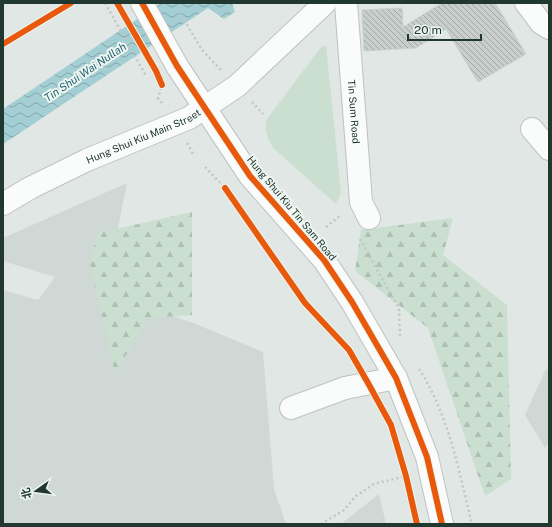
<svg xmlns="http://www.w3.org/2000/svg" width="552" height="527" viewBox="0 0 552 527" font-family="'Public Sans','Noto Sans SC',sans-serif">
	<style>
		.built { fill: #cfd8d4 }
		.green { fill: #cbdfd0 }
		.forest { fill: url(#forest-firs) }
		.water { fill: url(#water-waves) }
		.building { fill: url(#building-back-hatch); stroke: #cad0cd }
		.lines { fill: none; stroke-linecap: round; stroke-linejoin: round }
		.minor-casing { stroke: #bec3c1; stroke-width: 24 }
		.path { stroke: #bfc7c5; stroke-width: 2.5; stroke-dasharray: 2 3; stroke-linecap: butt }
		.minor { stroke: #fafbfb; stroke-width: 22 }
		.cycleway-casing { stroke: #eff6f2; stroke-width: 8 }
		.cycleway { stroke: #e8590c; stroke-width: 6 }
		.labels { text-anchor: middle; stroke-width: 4; stroke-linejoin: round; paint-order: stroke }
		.street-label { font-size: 10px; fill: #213831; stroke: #eff6f2 }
		.water-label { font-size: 11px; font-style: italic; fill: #1f6570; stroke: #eff6f2 }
	</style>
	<defs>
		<pattern id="forest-firs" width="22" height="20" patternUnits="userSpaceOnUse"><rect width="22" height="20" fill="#cbdfd0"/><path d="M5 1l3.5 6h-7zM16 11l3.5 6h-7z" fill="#aec0b3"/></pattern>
		<pattern id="water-waves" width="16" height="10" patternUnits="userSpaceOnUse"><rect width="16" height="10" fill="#a3ced3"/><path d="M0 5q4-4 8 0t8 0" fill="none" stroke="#84a8ac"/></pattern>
		<pattern id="building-back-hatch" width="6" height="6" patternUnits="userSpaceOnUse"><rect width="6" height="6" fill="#c8cecb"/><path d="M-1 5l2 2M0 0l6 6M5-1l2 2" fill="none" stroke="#a2a8a5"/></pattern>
	</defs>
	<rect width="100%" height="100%" fill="#e1e7e4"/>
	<g class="built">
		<polygon points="127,183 105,291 198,325 263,352 274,489 286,524 3,524 3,290 38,300 55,277 3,261 3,238"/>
		<polygon points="546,369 549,371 549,442 545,448 525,415"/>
		<polygon points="379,494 386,524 341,524"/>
	</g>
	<path class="green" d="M326,45L341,193L336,204L273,148C267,137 264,130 267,119L321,47Z"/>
	<g class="forest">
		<polygon points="192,212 192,315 149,318 115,373 90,264 98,233"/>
		<polygon points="453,218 443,255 507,305 511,479 485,496 428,328 355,271 361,230"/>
	</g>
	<polygon class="water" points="161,3 232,3 235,12 224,19 208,8 3,144 3,109"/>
	<polygon class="building" points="442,3 495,3 526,54 478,82 446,29 416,48 364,51 362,10 402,8 403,27"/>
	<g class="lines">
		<defs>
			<g id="minor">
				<polyline points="142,3 177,66 250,176 324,260 352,302 396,378 427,457 442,524"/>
				<path id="s1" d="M346,3L361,202L369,218"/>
				<polyline points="526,3 541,23 549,28"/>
				<polyline points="532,129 549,149"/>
				<path id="s2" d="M3,204L30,188L87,160L189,118L237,86L325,3"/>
				<polyline points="291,408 345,388 396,378"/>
			</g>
		</defs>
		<use href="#minor" class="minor-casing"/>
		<g class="path">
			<polyline points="105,3 146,76"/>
			<polyline points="174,3 202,50 221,70"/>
			<polyline points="252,102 263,114"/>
			<polyline points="162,103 158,98 162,86"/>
			<polyline points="187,143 193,154"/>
			<polyline points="205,167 225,188"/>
			<polyline points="326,227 341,215"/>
			<polyline points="360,239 399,309 400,337"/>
			<path d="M419,369C449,415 459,472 472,524"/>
			<polyline points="321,524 344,510 356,496 374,484 406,476"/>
			<polyline points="412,524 418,523"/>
		</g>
		<use href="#minor" class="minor"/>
		<defs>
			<g id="cycleway">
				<polyline points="117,3 156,71 162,85"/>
				<polyline points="142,3 177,66 250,176 324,260 352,302 396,378 427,457 442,524"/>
				<polyline points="3,44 71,3"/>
				<polyline points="225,188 305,303 349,350 368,383 391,425 406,476 417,524"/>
			</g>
		</defs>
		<use href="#cycleway" class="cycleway-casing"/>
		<use href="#cycleway" class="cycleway"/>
	</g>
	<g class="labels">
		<g class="street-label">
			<text dy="4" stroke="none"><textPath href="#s1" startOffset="109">Tin Sum Road</textPath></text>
			<text dy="4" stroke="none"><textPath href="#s2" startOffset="156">Hung Shui Kiu Main Street</textPath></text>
			<text transform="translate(292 208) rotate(50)" y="4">Hung Shui Kiu Tin Sam Road</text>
		</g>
		<g class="water-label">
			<text transform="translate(85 72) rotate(-34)" y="4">Tin Shui Wai Nullah</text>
		</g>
	</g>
	<rect width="552" height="527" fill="none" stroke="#213831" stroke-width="8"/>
	<g transform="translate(36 491) rotate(256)" stroke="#eff6f2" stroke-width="3" paint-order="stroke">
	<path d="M0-3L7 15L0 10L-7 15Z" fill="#213831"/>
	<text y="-6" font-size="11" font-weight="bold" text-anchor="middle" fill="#213831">北</text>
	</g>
	<path d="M408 34v6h73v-6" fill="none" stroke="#213831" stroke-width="2"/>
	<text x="414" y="34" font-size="12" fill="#213831" stroke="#eff6f2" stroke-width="3" paint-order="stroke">20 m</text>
</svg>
